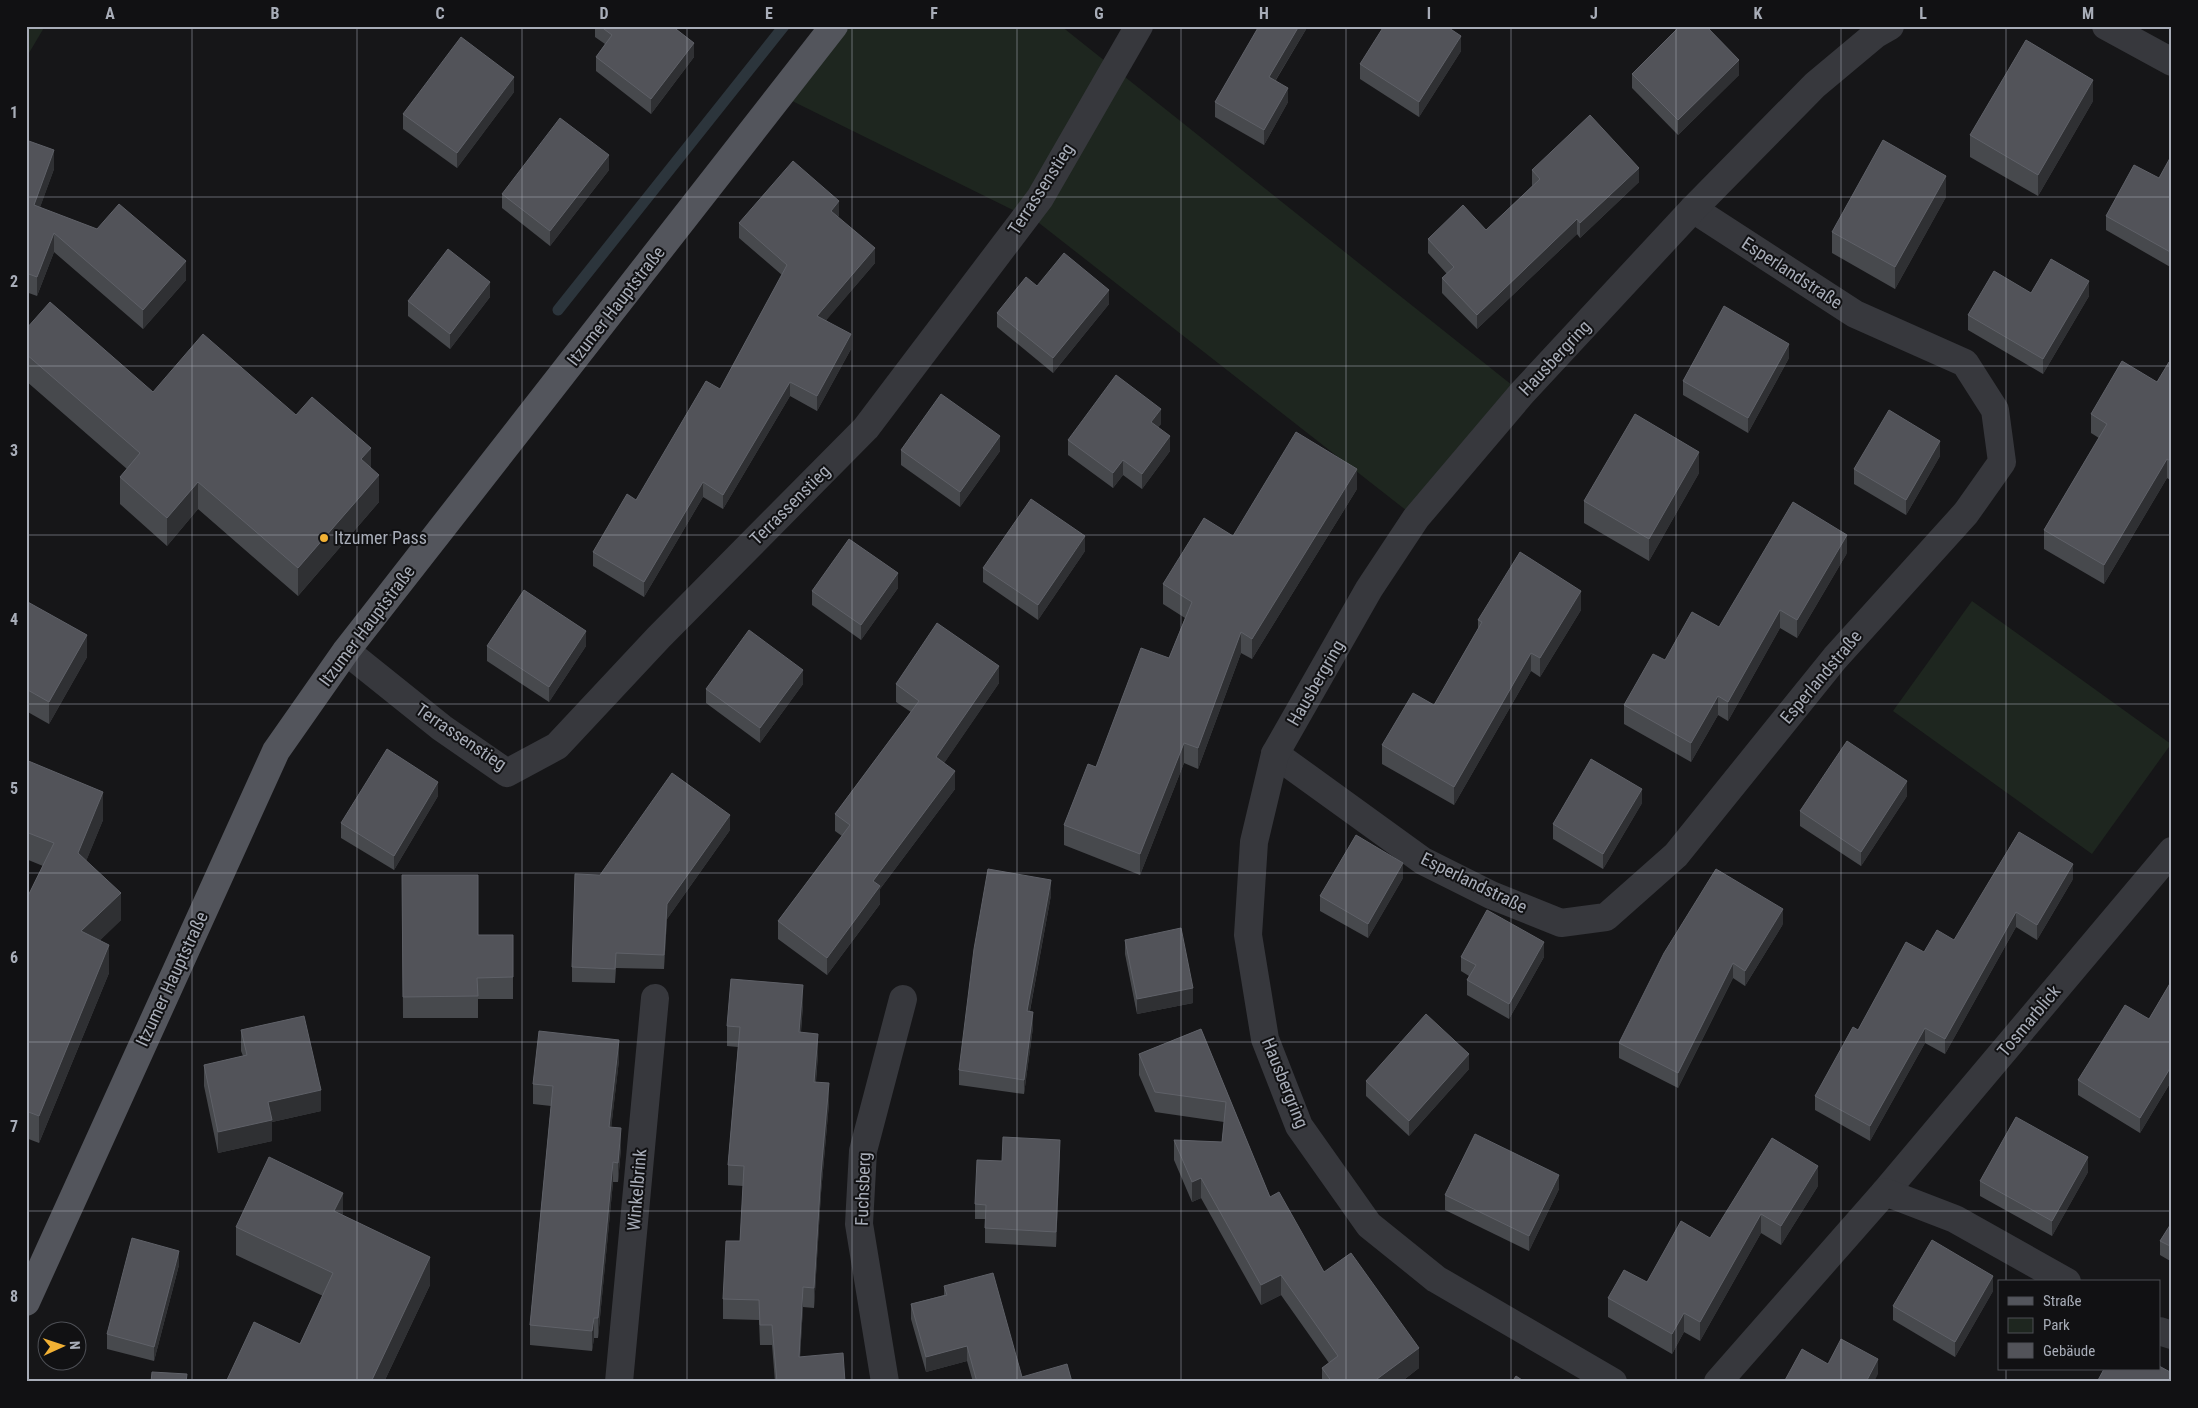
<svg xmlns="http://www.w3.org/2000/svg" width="2198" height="1408" viewBox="0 0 2198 1408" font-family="'Roboto Condensed',sans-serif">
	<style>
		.green { fill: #1e261f }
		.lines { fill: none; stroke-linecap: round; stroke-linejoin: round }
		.stream { stroke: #2c353c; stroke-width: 11 }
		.minor { stroke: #37383d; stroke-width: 28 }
		.major { stroke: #53555c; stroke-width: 28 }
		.wall { fill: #47494d }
		.shaded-wall { fill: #2f3033 }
		.building { fill: #525359; stroke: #5f6168 }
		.grid { fill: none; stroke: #a8adb8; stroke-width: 1; stroke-opacity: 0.55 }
		.poi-dot { fill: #f2b134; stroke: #111113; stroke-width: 2 }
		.labels { text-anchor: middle; stroke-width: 4; stroke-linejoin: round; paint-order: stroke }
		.street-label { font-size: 18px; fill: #a8adb8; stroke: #111113 }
		.poi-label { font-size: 18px; fill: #a8adb8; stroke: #111113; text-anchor: start }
		.neatline { fill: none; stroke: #a8adb8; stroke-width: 2 }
		.grid-label { font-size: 16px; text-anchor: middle; font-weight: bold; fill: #a8adb8 }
	</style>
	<rect width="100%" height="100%" fill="#161618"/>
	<g class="green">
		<polygon points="26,26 45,26 26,58"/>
		<polygon points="834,26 1061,26 1522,393 1416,518 1039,223 780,95"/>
		<polygon points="1972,601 2171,744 2092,854 1893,711"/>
	</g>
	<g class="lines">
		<polyline class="stream" points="558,310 784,26"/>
		<g class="minor">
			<polyline points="2106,26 2172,62"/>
			<polyline points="346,651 442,728 507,773 557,746 659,637 866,428 1040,198 1139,26"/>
			<polyline points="1275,754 1423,861 1491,895 1561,923 1606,917 1676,855 1835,658 1966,513 2002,462 1995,410 1965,363 1855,314 1693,209"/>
			<polyline points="1885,1192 2172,851"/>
			<polyline points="2159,1331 2172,1335"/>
			<polyline points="619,1382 655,998"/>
			<polyline points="885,1382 859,1224 863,1151 903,999"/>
			<polyline points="1613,1382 1436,1279 1369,1225 1299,1126 1265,1039 1248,935 1254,842 1275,754 1369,589 1416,518 1522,393 1693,209 1815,85 1876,34 1890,26"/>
			<polyline points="1718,1382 1885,1192 1955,1219 2067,1282"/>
		</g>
		<polyline class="major" points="26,1302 276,751 346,651 834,26"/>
	</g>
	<g class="wall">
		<polygon points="595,26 672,26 694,57 651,114 596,71 596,57 605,44 595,37"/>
		<polygon points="1253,26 1308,26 1276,80 1288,102 1264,145 1215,117 1215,102 1258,29"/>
		<polygon points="1461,51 1419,117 1360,79 1360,64"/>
		<polygon points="1632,74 1739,75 1678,135 1632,88"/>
		<polygon points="514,92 457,168 403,129 403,114"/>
		<polygon points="2093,101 2038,196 1970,157 1970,135"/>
		<polygon points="26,140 54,169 40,207 186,280 143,329 54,252 37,296 26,292"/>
		<polygon points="2172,159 2172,268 2106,230 2106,216 2159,178"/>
		<polygon points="609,170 550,246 502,208 502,194"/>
		<polygon points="1532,170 1639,182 1580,238 1577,234 1477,329 1442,293 1442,278 1447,274 1428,253 1428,239 1486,230 1532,186"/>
		<polygon points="1946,197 1895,289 1832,253 1832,232"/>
		<polygon points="839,215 838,217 875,263 826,320 851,349 817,411 790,396 723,509 703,497 644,597 593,566 593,552 636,500 720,389 782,275 739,238 739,223"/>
		<polygon points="1037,286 1109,304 1053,373 997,327 997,313"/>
		<polygon points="2031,293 2089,296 2043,374 1968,330 1968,315"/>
		<polygon points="490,297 450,349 408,316 408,301"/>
		<polygon points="26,329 153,392 296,415 371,468 379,502 298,596 198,509 167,546 120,504 120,477 127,469 26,381"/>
		<polygon points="1789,358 1748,433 1683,395 1683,381"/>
		<polygon points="2172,364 2172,481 2167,478 2104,584 2044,549 2044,530 2099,438 2091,433 2091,414 2157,382"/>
		<polygon points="1161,424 1158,427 1170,451 1142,489 1123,475 1113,488 1068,455 1068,440"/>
		<polygon points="901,450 1000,451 960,507 901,465"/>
		<polygon points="1940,456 1906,515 1854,484 1854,469"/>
		<polygon points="1699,473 1649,561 1584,523 1584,501"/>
		<polygon points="1357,489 1252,659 1241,653 1198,769 1184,763 1140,875 1064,845 1064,825 1096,767 1169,658 1185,618 1163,604 1163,584 1233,536"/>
		<polygon points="1085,551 1038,620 983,582 983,568"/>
		<polygon points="1847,553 1797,638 1780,628 1728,721 1718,715 1691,762 1624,724 1624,705 1665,660 1719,627"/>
		<polygon points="898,588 861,640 812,605 812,591"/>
		<polygon points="26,601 87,657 49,724 26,711"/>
		<polygon points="1581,610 1540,677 1531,671 1454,805 1382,764 1382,745 1434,705 1478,629 1478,620"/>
		<polygon points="487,646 586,646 549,702 487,661"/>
		<polygon points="999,683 944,763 955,789 880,889 880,904 827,975 778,939 778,921 842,836 835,831 835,814 911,712 896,702 896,684"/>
		<polygon points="803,684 760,743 706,703 706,689"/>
		<polygon points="26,760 103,820 86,861 121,920 99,941 109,973 39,1143 26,1138 26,900 43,866 26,859"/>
		<polygon points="438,796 394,870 341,838 341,823"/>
		<polygon points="1907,796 1861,866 1800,826 1800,811"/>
		<polygon points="1642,803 1603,869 1553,839 1553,824"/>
		<polygon points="730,830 667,919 664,969 616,968 615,983 572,982 572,967 600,875"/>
		<polygon points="402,875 478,935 513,935 513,999 478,999 478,1018 403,1018"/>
		<polygon points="1403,878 1368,938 1320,911 1320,896"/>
		<polygon points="2073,879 2037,940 2016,927 1945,1054 1925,1043 1870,1141 1815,1110 1815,1096 1858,1030 1924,952 1954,940"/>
		<polygon points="1051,895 1030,1011 1033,1027 1024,1094 959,1085 959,1070"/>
		<polygon points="1783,924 1745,986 1733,978 1678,1088 1619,1058 1619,1043"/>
		<polygon points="1125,940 1193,1003 1137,1014 1125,954"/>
		<polygon points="1461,957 1544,957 1509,1019 1467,995 1467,980 1469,976 1461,971"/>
		<polygon points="2172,980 2172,1080 2140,1133 2078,1095 2078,1080 2149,1019"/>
		<polygon points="803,1005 801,1032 818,1054 816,1082 829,1103 821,1193 814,1308 803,1307 800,1357 845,1382 775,1382 772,1345 760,1345 759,1320 723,1319 723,1299 740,1241 743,1186 728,1185 728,1165 738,1047 727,1046 727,1026"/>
		<polygon points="1201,1029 1270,1197 1324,1272 1419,1368 1401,1382 1322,1382 1322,1368 1329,1363 1281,1295 1261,1305 1201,1198 1192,1202 1174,1160 1174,1140 1222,1142 1224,1122 1155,1112 1139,1075 1139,1054"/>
		<polygon points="241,1030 321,1111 272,1122 272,1141 218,1153 204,1086 204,1065 243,1056 241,1051"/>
		<polygon points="619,1060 611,1128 621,1148 618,1182 613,1182 598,1338 594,1338 592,1351 530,1345 530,1325 551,1106 533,1104 533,1084"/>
		<polygon points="1469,1069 1409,1136 1366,1096 1366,1081"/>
		<polygon points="1060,1155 1056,1247 985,1243 985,1219 975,1219 975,1204 1002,1161"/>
		<polygon points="2088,1172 2052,1236 1980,1196 1980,1181"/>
		<polygon points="1818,1186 1781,1245 1761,1233 1700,1341 1684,1332 1672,1354 1608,1317 1608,1298 1647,1282 1710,1238"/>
		<polygon points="1559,1189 1529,1251 1445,1210 1445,1195"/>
		<polygon points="343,1215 430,1285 384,1382 226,1382 300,1344 323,1296 236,1255 236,1227"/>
		<polygon points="2172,1222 2172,1262 2160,1255 2160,1241"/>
		<polygon points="179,1265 154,1361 107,1349 107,1334"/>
		<polygon points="944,1286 1022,1377 1072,1382 973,1382 967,1361 926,1372 911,1319 911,1304 944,1295"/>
		<polygon points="1993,1291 1955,1357 1893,1320 1893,1306"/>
	</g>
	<g class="shaded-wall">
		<polygon points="1299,26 1308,26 1269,91 1269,77"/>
		<polygon points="1461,36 1461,51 1419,117 1419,102"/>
		<polygon points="694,43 694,57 651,114 651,99"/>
		<polygon points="1739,60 1739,75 1678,135 1678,120"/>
		<polygon points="514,77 514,92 457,168 457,153"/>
		<polygon points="2093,80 2093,101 2038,196 2038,175"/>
		<polygon points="1288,88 1288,102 1264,145 1264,130"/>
		<polygon points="54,150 54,169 34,224 34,205"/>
		<polygon points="609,155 609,170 550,246 550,231"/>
		<polygon points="1639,168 1639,182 1580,238 1580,223"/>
		<polygon points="1946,176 1946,197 1895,289 1895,267"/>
		<polygon points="839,201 839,215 831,225 831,211"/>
		<polygon points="1577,219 1577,234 1477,329 1477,315"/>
		<polygon points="54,233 54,252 37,296 37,277"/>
		<polygon points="875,248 875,263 817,331 817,316"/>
		<polygon points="186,261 186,280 143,329 143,310"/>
		<polygon points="2089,281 2089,296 2043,374 2043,359"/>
		<polygon points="490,282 490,297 450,349 450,334"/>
		<polygon points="1109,290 1109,304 1053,373 1053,358"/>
		<polygon points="851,334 851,349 817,411 817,396"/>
		<polygon points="1789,344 1789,358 1748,433 1748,418"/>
		<polygon points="790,382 790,396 723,509 723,495"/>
		<polygon points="1161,409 1161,424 1151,437 1151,422"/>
		<polygon points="1000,436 1000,451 960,507 960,492"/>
		<polygon points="1170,436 1170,451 1142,489 1142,474"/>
		<polygon points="1940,441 1940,456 1906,515 1906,500"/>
		<polygon points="371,448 371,476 361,459"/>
		<polygon points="1699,452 1699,473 1649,561 1649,539"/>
		<polygon points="2167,459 2167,478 2104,584 2104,565"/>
		<polygon points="1123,460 1123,475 1113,488 1113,473"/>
		<polygon points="1357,469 1357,489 1252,659 1252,639"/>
		<polygon points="379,475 379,502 298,596 298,568"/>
		<polygon points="198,482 198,509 167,546 167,518"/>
		<polygon points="703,482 703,497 644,597 644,582"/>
		<polygon points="1847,535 1847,553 1797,638 1797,620"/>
		<polygon points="1085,536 1085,551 1038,620 1038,605"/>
		<polygon points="898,573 898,588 861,640 861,625"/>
		<polygon points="1581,591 1581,610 1540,677 1540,658"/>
		<polygon points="1780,610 1780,628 1728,721 1728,702"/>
		<polygon points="586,631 586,646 549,702 549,687"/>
		<polygon points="1241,632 1241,653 1198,769 1198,748"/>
		<polygon points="87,635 87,657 49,724 49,702"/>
		<polygon points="1531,653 1531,671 1454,805 1454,787"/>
		<polygon points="999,666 999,683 936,775 936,757"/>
		<polygon points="803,670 803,684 760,743 760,728"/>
		<polygon points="1718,696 1718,715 1691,762 1691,743"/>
		<polygon points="1184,743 1184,763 1140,875 1140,854"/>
		<polygon points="955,771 955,789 880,889 880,904 827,975 827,958 873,881"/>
		<polygon points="1907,781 1907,796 1861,866 1861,852"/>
		<polygon points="438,782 438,796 394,870 394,856"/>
		<polygon points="1642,789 1642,803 1603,869 1603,854"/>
		<polygon points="103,792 103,820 78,881 78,853"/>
		<polygon points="730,815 730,830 667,919 664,969 667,904"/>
		<polygon points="1403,863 1403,878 1368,938 1368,924"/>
		<polygon points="2073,864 2073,879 2037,940 2037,925"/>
		<polygon points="1051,880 1051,895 1027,1026 1027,1011"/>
		<polygon points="121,893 121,920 81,959 81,931"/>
		<polygon points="1783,909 1783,924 1745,986 1745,971"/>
		<polygon points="2016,912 2016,927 1945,1054 1945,1039"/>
		<polygon points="1544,942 1544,957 1509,1019 1509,1004"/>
		<polygon points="109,945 109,973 39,1143 39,1116"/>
		<polygon points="1733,963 1733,978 1678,1088 1678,1073"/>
		<polygon points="803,985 803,1005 799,1052 799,1032"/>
		<polygon points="1193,988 1193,1003 1137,1014 1137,999"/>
		<polygon points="1033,1012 1033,1027 1024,1094 1024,1080"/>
		<polygon points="1925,1028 1925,1043 1870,1141 1870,1126"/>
		<polygon points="818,1034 818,1054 814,1102 814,1082"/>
		<polygon points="619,1040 619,1060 609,1147 609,1127"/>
		<polygon points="1469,1054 1469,1069 1409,1136 1409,1121"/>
		<polygon points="2172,1065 2172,1080 2140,1133 2140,1118"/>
		<polygon points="829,1083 829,1103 821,1193 814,1308 814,1288 821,1173"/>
		<polygon points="321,1090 321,1111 272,1122 272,1141 218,1153 218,1132 268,1102"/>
		<polygon points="621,1128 621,1148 618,1182 618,1163"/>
		<polygon points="1060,1140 1060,1155 1056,1247 1056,1232"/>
		<polygon points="2088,1157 2088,1172 2052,1236 2052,1221"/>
		<polygon points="613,1162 613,1182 598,1338 598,1318"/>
		<polygon points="1818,1166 1818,1186 1781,1245 1781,1226"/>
		<polygon points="1559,1175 1559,1189 1529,1251 1529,1236"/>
		<polygon points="1201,1178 1201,1198 1192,1202 1192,1182"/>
		<polygon points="343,1193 343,1220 334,1211"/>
		<polygon points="1761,1214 1761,1233 1700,1341 1700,1322"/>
		<polygon points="179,1251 179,1265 154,1361 154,1347"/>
		<polygon points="430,1257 430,1285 384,1382 371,1382"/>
		<polygon points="1281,1275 1281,1295 1261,1305 1261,1285"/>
		<polygon points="1993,1276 1993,1291 1955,1357 1955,1342"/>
		<polygon points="803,1287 803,1307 799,1377 799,1357"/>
		<polygon points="1684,1313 1684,1332 1672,1354 1672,1334"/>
		<polygon points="594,1318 594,1338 592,1351 592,1331"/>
		<polygon points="967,1346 967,1361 926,1372 926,1357"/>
		<polygon points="1419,1348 1419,1368 1401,1382 1373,1382"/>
		<polygon points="1878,1359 1878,1374 1874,1382 1866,1382"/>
	</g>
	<g class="building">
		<polygon points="600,26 672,26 694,43 651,99 596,57 612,35"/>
		<polygon points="1259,26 1299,26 1269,77 1288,88 1264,130 1215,102"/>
		<polygon points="1384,26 1446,26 1461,36 1419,102 1360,64"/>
		<polygon points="1680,26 1706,26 1739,60 1678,120 1632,74"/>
		<polygon points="461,37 514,77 457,153 403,114"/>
		<polygon points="2026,40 2093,80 2038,175 1970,135"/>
		<polygon points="1590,115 1639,168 1580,223 1577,219 1477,315 1442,278 1454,267 1428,239 1463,205 1486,230 1540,179 1532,170"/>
		<polygon points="560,118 609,155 550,231 502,194"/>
		<polygon points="26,140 54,150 34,205 97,229 119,204 186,261 143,310 54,233 37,277 26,273"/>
		<polygon points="1883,140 1946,176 1895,267 1832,232"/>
		<polygon points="2170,158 2172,159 2172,253 2106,216 2134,165 2159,178"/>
		<polygon points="793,161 839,201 831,211 875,248 817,316 851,334 817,396 790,382 723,495 703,482 644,582 593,552 627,494 636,500 706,381 720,389 787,265 739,223"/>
		<polygon points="448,249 490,282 450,334 408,301"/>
		<polygon points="1064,253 1109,290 1053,358 997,313 1026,277 1037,286"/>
		<polygon points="2051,259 2089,281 2043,359 1968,315 1994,271 2031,293"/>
		<polygon points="50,302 153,392 203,334 296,415 312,397 371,448 361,459 379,475 298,568 198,482 167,518 120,477 140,453 26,354 26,329"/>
		<polygon points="1724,306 1789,344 1748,418 1683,381"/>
		<polygon points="2122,361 2157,382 2169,362 2172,364 2172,462 2167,459 2104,565 2044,530 2107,424 2091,414"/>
		<polygon points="1116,375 1161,409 1151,422 1170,436 1142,474 1123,460 1113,473 1068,440"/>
		<polygon points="941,394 1000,436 960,492 901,450"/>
		<polygon points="1889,410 1940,441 1906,500 1854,469"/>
		<polygon points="1635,414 1699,452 1649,539 1584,501"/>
		<polygon points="1296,432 1357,469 1252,639 1241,632 1198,748 1184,743 1140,854 1064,825 1088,764 1096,767 1141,648 1169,658 1192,602 1163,584 1204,518 1233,536"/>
		<polygon points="1031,499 1085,536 1038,605 983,568"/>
		<polygon points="1793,502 1847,535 1797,620 1780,610 1728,702 1718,696 1691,743 1624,705 1653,654 1665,660 1692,612 1719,627"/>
		<polygon points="849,539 898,573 861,625 812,591"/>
		<polygon points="1520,552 1581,591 1540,658 1531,653 1454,787 1382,745 1413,693 1434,705 1482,622 1478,620"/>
		<polygon points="524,590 586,631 549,687 487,646"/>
		<polygon points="26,601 87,635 49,702 26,689"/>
		<polygon points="937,623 999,666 936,757 955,771 873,881 880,886 827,958 778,921 850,825 835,814 919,701 896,684"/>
		<polygon points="749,630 803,670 760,728 706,689"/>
		<polygon points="1847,741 1907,781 1861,852 1800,811"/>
		<polygon points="387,749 438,782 394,856 341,823"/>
		<polygon points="1591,759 1642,789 1603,854 1553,824"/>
		<polygon points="26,760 103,792 78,853 121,893 81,931 109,945 39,1116 26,1111 26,900 54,843 26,832"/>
		<polygon points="672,773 730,815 667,904 664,955 616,953 615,969 572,967 575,874 600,875"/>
		<polygon points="2019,832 2073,864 2037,925 2016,912 1945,1039 1925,1028 1870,1126 1815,1096 1853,1027 1858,1030 1906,942 1924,952 1937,930 1954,940"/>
		<polygon points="1356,835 1403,863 1368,924 1320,896"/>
		<polygon points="988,869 1051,880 1027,1011 1033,1012 1024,1080 959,1070 974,949"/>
		<polygon points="1716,869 1783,909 1745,971 1733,963 1678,1073 1619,1043 1664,953"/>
		<polygon points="402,875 478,875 478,935 513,935 513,977 477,978 478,996 403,997"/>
		<polygon points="1487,910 1544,942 1509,1004 1467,980 1476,965 1461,957"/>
		<polygon points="1181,928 1193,988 1137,999 1125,940"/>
		<polygon points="731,979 803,985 799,1032 818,1034 814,1082 829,1083 821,1173 814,1288 803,1287 799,1357 843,1353 845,1382 777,1382 772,1325 760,1325 759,1300 723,1299 726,1241 740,1241 744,1166 728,1165 740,1027 727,1026"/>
		<polygon points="2172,980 2172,1065 2140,1118 2078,1080 2125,1005 2149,1019"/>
		<polygon points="1426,1014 1469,1054 1409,1121 1366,1081"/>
		<polygon points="304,1016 321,1090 268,1102 272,1120 218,1132 204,1065 247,1055 241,1030"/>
		<polygon points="1201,1029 1270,1197 1279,1192 1324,1272 1351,1253 1419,1348 1373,1382 1332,1382 1322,1368 1338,1356 1281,1275 1261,1285 1201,1178 1192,1182 1174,1140 1222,1142 1226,1102 1155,1092 1139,1054"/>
		<polygon points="539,1031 619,1040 609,1127 621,1128 618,1163 613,1162 598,1318 594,1318 592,1331 530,1325 553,1086 533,1084"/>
		<polygon points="2016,1117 2088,1157 2052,1221 1980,1181"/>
		<polygon points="1475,1134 1559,1175 1529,1236 1445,1195"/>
		<polygon points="1003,1137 1060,1140 1056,1232 985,1228 986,1205 975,1204 977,1160 1002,1161"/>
		<polygon points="1772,1138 1818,1166 1781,1226 1761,1214 1700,1322 1684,1313 1672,1334 1608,1298 1624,1270 1647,1282 1681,1221 1710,1238"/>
		<polygon points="269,1157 343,1193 334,1211 430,1257 371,1382 226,1382 254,1322 300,1344 333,1273 236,1227"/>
		<polygon points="2172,1222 2172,1247 2160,1241"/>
		<polygon points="132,1238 179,1251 154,1347 107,1334"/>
		<polygon points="1932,1240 1993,1276 1955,1342 1893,1306"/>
		<polygon points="993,1273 1022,1377 1067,1364 1072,1382 977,1382 967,1346 926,1357 911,1304 947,1295 944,1286"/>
		<polygon points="1841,1339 1878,1359 1866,1382 1784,1382 1802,1349 1828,1364"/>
		<polygon points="2159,1366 2172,1373 2172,1377 2169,1382 2097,1382 2104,1369 2159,1369"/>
		<polygon points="152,1372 187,1374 186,1382 151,1382"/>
		<polygon points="1516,1376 1525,1382 1512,1382"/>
	</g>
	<path class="grid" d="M192,26V1382M357,26V1382M522,26V1382M687,26V1382M852,26V1382M1017,26V1382M1181,26V1382M1346,26V1382M1511,26V1382M1676,26V1382M1841,26V1382M2006,26V1282M26,197H2172M26,366H2172M26,535H2172M26,704H2172M26,873H2172M26,1042H2172M26,1211H2172M2006,1369V1382"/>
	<circle class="poi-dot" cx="324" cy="538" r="5"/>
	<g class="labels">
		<g class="street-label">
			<text transform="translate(1041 189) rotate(-57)" y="6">Terrassenstieg</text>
			<text transform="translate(1792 273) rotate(33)" y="6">Esperlandstraße</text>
			<text transform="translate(616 306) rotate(-52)" y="6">Itzumer Hauptstraße</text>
			<text transform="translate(1555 358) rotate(-47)" y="6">Hausbergring</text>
			<text transform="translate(790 505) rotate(-45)" y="6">Terrassenstieg</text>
			<text transform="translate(367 626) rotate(-53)" y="6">Itzumer Hauptstraße</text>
			<text transform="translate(1821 677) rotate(-50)" y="6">Esperlandstraße</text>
			<text transform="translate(1316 683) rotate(-60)" y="6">Hausbergring</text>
			<text transform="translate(461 737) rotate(34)" y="6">Terrassenstieg</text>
			<text transform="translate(1474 883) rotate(26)" y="6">Esperlandstraße</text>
			<text transform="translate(172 979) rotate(-65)" y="6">Itzumer Hauptstraße</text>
			<text transform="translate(2029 1021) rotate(-50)" y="6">Tosmarblick</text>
			<text transform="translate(1285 1083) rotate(68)" y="6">Hausbergring</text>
			<text transform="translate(863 1189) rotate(-88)" y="6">Fuchsberg</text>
			<text transform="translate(637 1190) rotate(-85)" y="6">Winkelbrink</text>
		</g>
		<g class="poi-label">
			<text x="334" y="544">Itzumer Pass</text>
		</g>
	</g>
	<rect width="2198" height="1408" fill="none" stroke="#111113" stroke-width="55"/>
	<rect x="1998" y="1280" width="162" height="90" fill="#111113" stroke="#4d4f55"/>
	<rect x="2008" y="1297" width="25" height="8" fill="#53555c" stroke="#4d4f55"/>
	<text x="2043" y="1306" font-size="15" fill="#a8adb8">Straße</text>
	<rect x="2008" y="1318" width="25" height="15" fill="#1e261f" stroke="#4d4f55"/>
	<text x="2043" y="1330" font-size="15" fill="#a8adb8">Park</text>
	<rect x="2008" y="1343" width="25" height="15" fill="#525359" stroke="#4d4f55"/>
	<text x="2043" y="1356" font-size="15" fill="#a8adb8">Gebäude</text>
	<g transform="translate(62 1346) rotate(87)"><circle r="24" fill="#111113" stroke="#4d4f55"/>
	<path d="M0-4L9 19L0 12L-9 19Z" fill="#f2b134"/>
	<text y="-8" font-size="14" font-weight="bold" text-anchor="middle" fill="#a8adb8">N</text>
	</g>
	<rect x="28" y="28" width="2142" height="1352" class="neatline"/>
	<g class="grid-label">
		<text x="110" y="19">A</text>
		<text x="275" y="19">B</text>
		<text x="440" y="19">C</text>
		<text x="604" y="19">D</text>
		<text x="769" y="19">E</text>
		<text x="934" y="19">F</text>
		<text x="1099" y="19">G</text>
		<text x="1264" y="19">H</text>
		<text x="1429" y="19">I</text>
		<text x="1594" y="19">J</text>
		<text x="1758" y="19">K</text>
		<text x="1923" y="19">L</text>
		<text x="2088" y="19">M</text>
		<text x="14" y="118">1</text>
		<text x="14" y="287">2</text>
		<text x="14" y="456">3</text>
		<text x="14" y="625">4</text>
		<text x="14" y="794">5</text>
		<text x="14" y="963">6</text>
		<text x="14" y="1132">7</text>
		<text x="14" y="1302">8</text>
	</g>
</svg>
